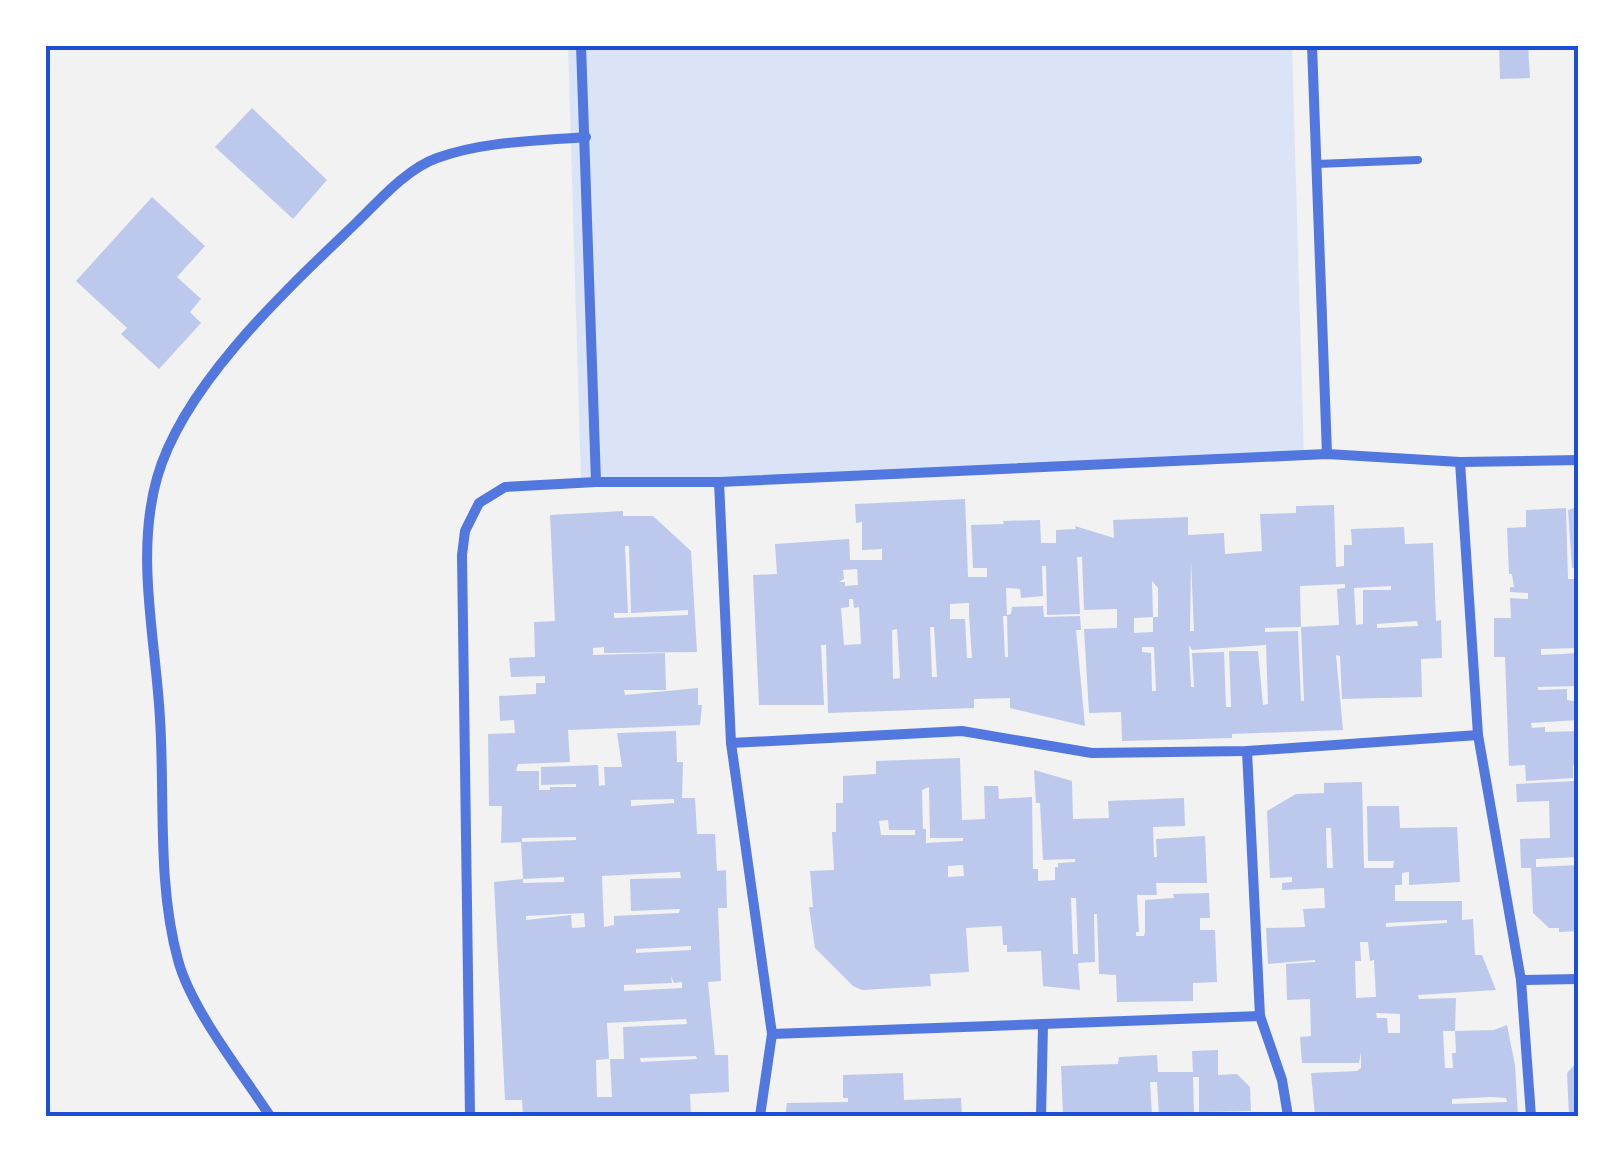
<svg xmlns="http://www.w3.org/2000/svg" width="1624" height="1161" viewBox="0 0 1624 1161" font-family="'IBM Plex Sans',sans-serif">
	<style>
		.green { fill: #dbe4f7 }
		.building { fill: #bdc9ec; fill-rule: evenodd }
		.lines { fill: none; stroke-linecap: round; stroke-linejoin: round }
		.service { stroke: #5277de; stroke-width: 8 }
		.minor { stroke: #5277de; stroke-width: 10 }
		.neatline { fill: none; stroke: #1d4ed8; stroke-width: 4 }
	</style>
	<rect width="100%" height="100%" fill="#f2f2f2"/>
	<polygon class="green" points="568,45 1292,45 1304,457 581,483"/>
	<g class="building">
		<polygon points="1499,45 1528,45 1530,78 1500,79"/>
		<polygon points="252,108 327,180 293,219 215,147"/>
		<polygon points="152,197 205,246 177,277 201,299 190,312 201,323 159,369 121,334 127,328 76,281"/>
		<path d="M965,499L968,577H987V568H973L971,525L1004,524L1003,521L1040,520L1041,543H1056V530L1076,529L1075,526L1114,538L1113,520L1188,517V535L1224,533L1225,554L1262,551L1260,514L1296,513V506L1334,505L1336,567L1344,566V545H1352L1351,529L1404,527L1405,544L1433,543L1436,621L1441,620L1442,658L1421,659L1422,697L1342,699L1340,656L1336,655L1343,730L1232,734V738L1122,741L1121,712L1089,713L1084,629L1117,628V609L1084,610L1082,557H1077L1080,614L1047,615L1046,566H1042L1043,596L1021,598L1020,589L1006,588L1007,616H1003L1005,657H1008L1007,615L1011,614L1012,607L1043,606L1044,617L1080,616L1081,630H1076L1085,726L1010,708V698L974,699V708L828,713L826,645H821L824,705H759L753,575L777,574L775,544L849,539L850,560H882V549L862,550V522L856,523L855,504ZM1191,561L1194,631H1190ZM857,569L858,585L845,586V582H839L844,579L843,570ZM1152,581L1158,588V617H1153V632L1134,633V618L1153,617ZM1345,584V588L1337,589L1339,625L1301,627L1300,586ZM1391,586V590H1363V624L1356,625L1354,588ZM849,599H853L854,608L859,607L861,644L844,645L841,608L849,607ZM969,603V615L972,658H967L965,619H950V604ZM1417,621L1418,626L1377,628V624ZM930,627H934L937,677H932ZM1301,627L1304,701H1301L1298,631L1265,632V628ZM897,629L900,678L893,679L892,630ZM1189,645L1192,650L1266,645L1268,704L1263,705L1258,651H1229L1231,707H1226L1224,652L1192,653L1194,687H1191ZM1142,647H1154L1156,691H1152L1151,653L1142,652Z"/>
		<polygon points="1566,508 1568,579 1579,579 1579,648 1541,649 1541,655 1579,653 1579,686 1538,687 1538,690 1567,689 1567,700 1579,702 1579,720 1531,723 1532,728 1545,727 1545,732 1579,731 1579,772 1576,773 1573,763 1573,778 1526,781 1525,765 1509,766 1505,657 1494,657 1494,618 1511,618 1510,598 1528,599 1528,593 1510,592 1510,587 1514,587 1512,574 1509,574 1507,528 1526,527 1526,510"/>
		<polygon points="1574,508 1579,508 1579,567 1572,568 1568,510"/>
		<path d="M623,511V516H653L691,551L697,652L604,653V647L593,648V655L665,653L666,690H624L625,695L698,688V705H702L700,725L568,730L570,762L518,764L516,771H539V790H550V787H576V784L541,785V767L598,765L599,786L605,785L604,767H622L617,733L676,731L677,762H683L682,798H695L697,834H715L717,871L726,870L727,908H718L721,981L708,982L715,1055H728L729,1092L690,1094L691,1116H523L522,1100H505L494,882L523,879L521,842L576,840V837L522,838V842L501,843L502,806H489L488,734L515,733L514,720L500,721L499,696L536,694V683H545V676L511,677L509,658L535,657L534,622L555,621L550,515ZM625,546H629L631,613L688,610V615L614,618V613H628ZM674,799V803L631,806V800ZM680,872L681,878L630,879L631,911L680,909L679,913L614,916V925L604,927L602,876ZM564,877V882L523,883V879ZM584,913L585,927L572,928L571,915L526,920V916ZM691,946V950L636,953V949ZM671,976L674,983L682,982V988L624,991V985L672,983ZM686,1019L687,1024L623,1027L624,1059H610L612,1097H597L596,1060L609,1059L607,1023ZM696,1056L697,1059L641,1062L640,1058Z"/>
		<path d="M960,758L962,820L985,819L984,786H998L999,799L1032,797L1033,869H1038V881L1055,880V867H1058V863L1075,862V859L1043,860L1040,803H1036L1034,770L1072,781L1073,819L1109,818L1108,801L1184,798L1185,826L1153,827L1154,857H1157L1156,839L1205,836L1207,883H1156L1157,895H1137L1139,932H1136V936H1144L1145,932V900L1174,898L1173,894L1209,893L1210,918H1200V930H1215L1217,982L1193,983V1001L1117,1002L1116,975L1099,974L1097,914H1094L1095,962L1078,963L1080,990L1043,986L1041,951L1007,952V945H1003L1002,926L966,928L969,972L930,974L931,986L862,990L853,986L815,948L809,907H813L810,871L834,870L832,832H836V803H843V776L876,774V761ZM929,787L930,838H963V841L926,843V829H923L922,790ZM888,820L889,830H915V835H881L879,821ZM963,865L964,876L948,877V866ZM1071,898H1076L1078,954H1073Z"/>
		<polygon points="1575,781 1576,800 1579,799 1579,857 1536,859 1536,867 1579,865 1579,931 1559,932 1559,928 1549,928 1533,913 1531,868 1521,868 1520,839 1550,838 1549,801 1517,802 1516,784"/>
		<path d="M1362,782L1364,868H1393L1394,861H1368L1367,806H1399L1400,828L1457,827L1460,882L1409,885V872L1402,873V885H1395V901H1462V920L1473,919L1475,955H1482L1496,990L1418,995L1419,999L1456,998L1455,1031L1494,1030L1507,1025L1515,1065L1518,1116H1315L1311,1073L1357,1071L1361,1068V1052L1359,1063H1302L1300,1037L1311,1036L1310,999L1287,1000L1286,964L1315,962V960L1268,964L1266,928L1305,927L1303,909L1325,908L1324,888L1282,890V883L1292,882V877L1270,878L1267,811L1296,794L1324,793V783ZM1326,828H1331L1333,868H1327ZM1447,920V923L1386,927V923ZM1360,942H1368L1370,961L1374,960L1376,997L1356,998L1355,961H1361ZM1376,1013L1400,1014V1033H1388L1387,1018H1377ZM1443,1031H1455L1456,1053H1452L1453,1068H1445ZM1490,1097L1506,1098L1507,1102L1452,1104V1099Z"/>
		<polygon points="1218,1050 1218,1075 1237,1074 1250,1087 1251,1111 1199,1112 1199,1077 1193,1077 1194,1116 1159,1116 1157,1082 1150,1082 1152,1116 1063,1116 1061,1066 1118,1064 1119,1057 1157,1055 1158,1072 1193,1072 1192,1051"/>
		<polygon points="1579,1060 1579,1116 1569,1116 1567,1073"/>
		<polygon points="903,1073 904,1100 961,1098 962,1116 785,1116 787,1103 848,1102 848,1098 843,1098 843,1075"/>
	</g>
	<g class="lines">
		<polyline class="service" points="1317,164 1418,160"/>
		<g class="minor">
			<polyline points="581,45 596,482"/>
			<polyline points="1312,45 1327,454"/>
			<polyline points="1460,462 1478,735 1521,980 1531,1116"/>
			<polyline points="719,482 731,743 772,1034 760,1116"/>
			<polyline points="731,743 962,731 1092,753 1247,751 1478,735"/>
			<polyline points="1247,751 1260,1016 1282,1080 1288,1116"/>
			<polyline points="1521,980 1579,979"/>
			<polyline points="772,1034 1260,1016"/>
			<path d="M270,1116C242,1073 191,1009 178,960C157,884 165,798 160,719C156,641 135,556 157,478C183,385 286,290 355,224C378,202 406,169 437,158C484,141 537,141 586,137"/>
			<polyline points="470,1116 462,555 465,531 479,503 505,487 596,482 719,482 1327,454 1460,462 1579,460"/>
			<polyline points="1041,1116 1043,1025"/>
		</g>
	</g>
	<rect width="1624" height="1161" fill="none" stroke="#ffffff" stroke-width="95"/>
	<rect x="48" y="48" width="1528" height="1066" class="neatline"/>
</svg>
